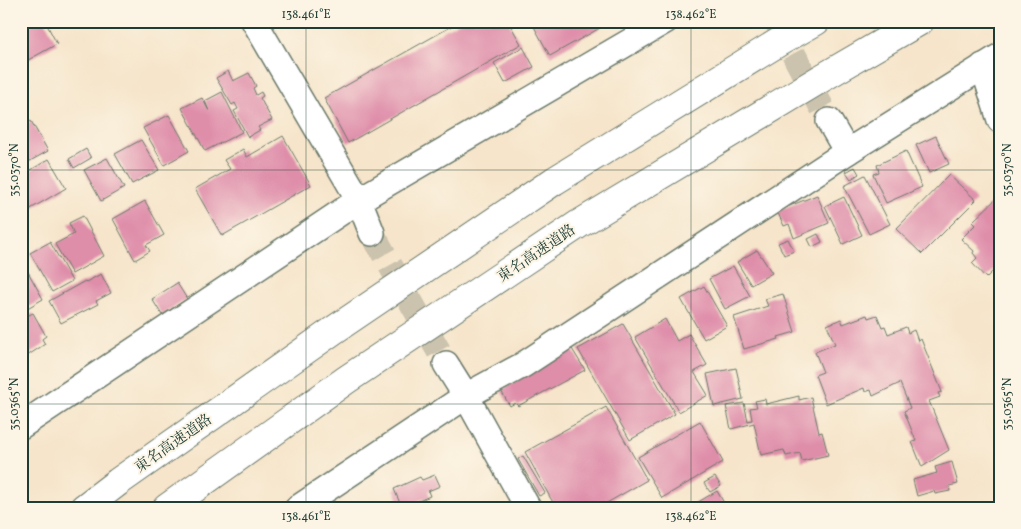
<svg xmlns="http://www.w3.org/2000/svg" width="1021" height="529" viewBox="0 0 1021 529" font-family="Vollkorn,'Noto Serif JP',serif">
	<style>
		.building { fill: #df8eaa }
		.lines { fill: none; stroke-linecap: round; stroke-linejoin: round }
		.street-tunnel { stroke: #cbc3ad; stroke-width: 25; stroke-dasharray: 25 12; stroke-linecap: butt }
		.street-casing { stroke: #6a7869; stroke-width: 28 }
		.highway-casing { stroke: #6a7869; stroke-width: 30 }
		.street { stroke: #fff; stroke-width: 25 }
		.highway { stroke: #fff; stroke-width: 28 }
		.ticks { fill: none; stroke: #1f3d34; stroke-width: 1; stroke-opacity: 0.45 }
		.labels { text-anchor: middle; stroke-width: 4; stroke-linejoin: round; paint-order: stroke }
		.street-label { font-size: 15px; fill: #1f3d34; stroke: #fcf5e5 }
		.neatline { fill: none; stroke: #1f3d34; stroke-width: 2 }
		.ticks-label { font-size: 12px; text-anchor: middle; fill: #1f3d34 }
	</style>
	<rect width="100%" height="100%" fill="#fcf5e5"/>
	<filter id="ink" filterUnits="userSpaceOnUse"><feTurbulence type="fractalNoise" baseFrequency=".02" numOctaves="2"/><feDisplacementMap in="SourceGraphic" scale="10" xChannelSelector="R" yChannelSelector="G"/><feConvolveMatrix kernelMatrix="1 2 1 2 8 2 1 2 1" color-interpolation-filters="sRGB"/></filter>
	<filter id="wash" filterUnits="userSpaceOnUse"><feTurbulence type="fractalNoise" baseFrequency=".0096" numOctaves="4" result="noise"/><feDisplacementMap in="SourceGraphic" scale="20" xChannelSelector="R" yChannelSelector="G"/><feGaussianBlur stdDeviation="1.12" result="paint"/><feColorMatrix in="noise" values="0 0 0 0 0 0 0 0 0 0 0 0 0 0 0 0 0 1.4 0 .05"/><feComposite in="paint" operator="in"/></filter>
	<g filter="url(#wash)">
		<rect width="100%" height="100%" fill="#f6e5cb"/>
		<g id="blocks">
			<g class="building">
				<polygon points="21,21 26,21 29,26 38,21 45,21 57,44 21,64"/>
				<polygon points="461,21 508,21 521,44 348,143 324,98"/>
				<polygon points="531,21 596,21 600,28 550,56"/>
				<polygon points="523,47 534,67 505,83 494,63"/>
				<polygon points="228,71 233,81 249,73 256,86 253,88 256,95 261,92 263,96 260,98 272,120 258,127 260,130 248,137 234,111 238,109 235,103 232,105 216,78"/>
				<polygon points="222,92 242,132 205,151 182,108 202,98 209,111 205,101"/>
				<polygon points="169,115 189,151 164,165 143,128"/>
				<polygon points="31,121 48,151 21,166 21,127"/>
				<polygon points="283,136 311,185 222,236 195,189 230,169 224,160 243,149 247,157"/>
				<polygon points="936,136 949,164 929,173 916,145"/>
				<polygon points="141,140 159,170 132,184 115,154"/>
				<polygon points="86,149 91,158 74,168 69,159"/>
				<polygon points="906,151 922,187 886,203 873,174 879,172 877,165"/>
				<polygon points="107,158 124,188 101,201 84,170"/>
				<polygon points="49,159 66,188 27,211 21,203 21,176"/>
				<polygon points="855,167 859,174 851,179 846,172"/>
				<polygon points="865,175 890,224 869,234 844,186"/>
				<polygon points="949,175 976,200 922,254 896,229"/>
				<polygon points="817,195 829,223 794,238 789,224 784,226 777,211"/>
				<polygon points="1000,195 1000,264 986,278 972,263 977,258 973,253 974,251 961,239 975,225 972,222"/>
				<polygon points="844,197 862,235 843,244 825,206"/>
				<polygon points="145,201 164,235 146,245 150,251 135,260 113,219"/>
				<polygon points="83,216 104,256 72,274 55,244 74,234 69,223"/>
				<polygon points="818,234 822,242 812,247 808,239"/>
				<polygon points="788,239 794,251 784,255 778,243"/>
				<polygon points="50,242 72,281 52,292 30,253"/>
				<polygon points="757,250 772,273 751,285 737,262"/>
				<polygon points="23,263 43,299 24,310 21,305 21,264"/>
				<polygon points="733,266 750,296 725,309 709,279"/>
				<polygon points="101,274 111,293 96,301 98,304 61,323 49,301 85,281 86,282"/>
				<polygon points="177,283 187,299 162,315 152,299"/>
				<polygon points="704,286 727,326 704,339 681,299"/>
				<polygon points="783,294 795,332 778,337 779,339 744,349 734,317 768,306 765,299"/>
				<polygon points="33,313 46,336 42,339 45,344 21,360 21,319"/>
				<polygon points="867,315 868,318 877,315 882,327 885,326 888,334 906,327 908,333 914,330 918,341 921,339 942,392 938,393 940,397 929,401 949,450 922,467 912,442 916,441 904,411 910,408 900,383 873,396 871,390 865,392 864,388 826,404 815,375 823,372 815,352 835,344 827,325 841,319 843,324"/>
				<polygon points="665,319 677,341 689,334 707,365 694,372 708,395 679,412 635,337"/>
				<polygon points="623,324 675,414 630,440 578,349"/>
				<polygon points="569,344 585,370 518,406 515,403 510,406 501,391"/>
				<polygon points="736,368 743,399 714,406 707,374"/>
				<polygon points="799,396 799,400 811,397 819,433 822,432 828,455 802,461 800,453 786,456 784,450 761,455 754,423 731,429 726,406 744,403 748,421 752,420 750,408 757,407 755,401 765,399 766,404"/>
				<polygon points="606,407 647,480 598,508 591,508 588,504 582,508 556,508 525,452"/>
				<polygon points="700,421 723,462 662,498 638,457"/>
				<polygon points="523,456 545,493 539,496 518,459"/>
				<polygon points="952,462 958,484 949,486 950,491 935,494 934,491 917,496 913,480 937,473 935,467"/>
				<polygon points="435,475 440,486 428,491 430,496 402,508 394,489 420,477 422,480"/>
				<polygon points="715,477 721,486 710,492 704,483"/>
				<polygon points="717,491 727,508 688,508"/>
			</g>
		</g>
	</g>
	<g filter="url(#ink)">
		<use href="#blocks" fill-opacity="0" stroke="#6a7869" stroke-width="1"/>
		<g class="lines">
			<g class="street-tunnel">
				<polyline points="776,21 829,121"/>
				<polyline points="372,233 446,364"/>
			</g>
			<defs>
				<g id="street">
					<polyline points="254,21 359,200 372,233"/>
					<polyline points="983,66 1000,120"/>
					<polyline points="829,121 847,152"/>
					<polyline points="446,364 466,396 528,508"/>
					<polyline points="21,426 359,200 665,21"/>
					<polyline points="298,508 466,396 523,365 847,152 1000,56"/>
				</g>
				<g id="highway">
					<polyline points="84,508 118,482 334,330 554,181 779,42 816,21"/>
					<polyline points="167,508 346,380 579,224 822,78 920,21"/>
				</g>
			</defs>
			<use href="#street" class="street-casing"/>
			<use href="#highway" class="highway-casing"/>
			<use href="#street" class="street"/>
			<use href="#highway" class="highway"/>
		</g>
	</g>
	<path class="ticks" d="M306,21V508M691,21V508M21,170H1000M21,404H1000"/>
	<g class="labels">
		<g class="street-label">
			<text transform="translate(536 253) rotate(-34)" y="5">東名高速道路</text>
			<text transform="translate(173 443) rotate(-35)" y="5">東名高速道路</text>
		</g>
	</g>
	<rect width="1021" height="529" fill="none" stroke="#fcf5e5" stroke-width="55"/>
	<rect x="28" y="28" width="966" height="474" class="neatline"/>
	<g class="ticks-label">
		<text x="306" y="18">138.461°E</text>
		<text x="691" y="18">138.462°E</text>
		<text transform="translate(14 170) rotate(-90)" y="4">35.0370°N</text>
		<text transform="translate(1007 170) rotate(-90)" y="4">35.0370°N</text>
		<text transform="translate(14 404) rotate(-90)" y="4">35.0365°N</text>
		<text transform="translate(1007 404) rotate(-90)" y="4">35.0365°N</text>
		<text x="306" y="520">138.461°E</text>
		<text x="691" y="520">138.462°E</text>
	</g>
</svg>
